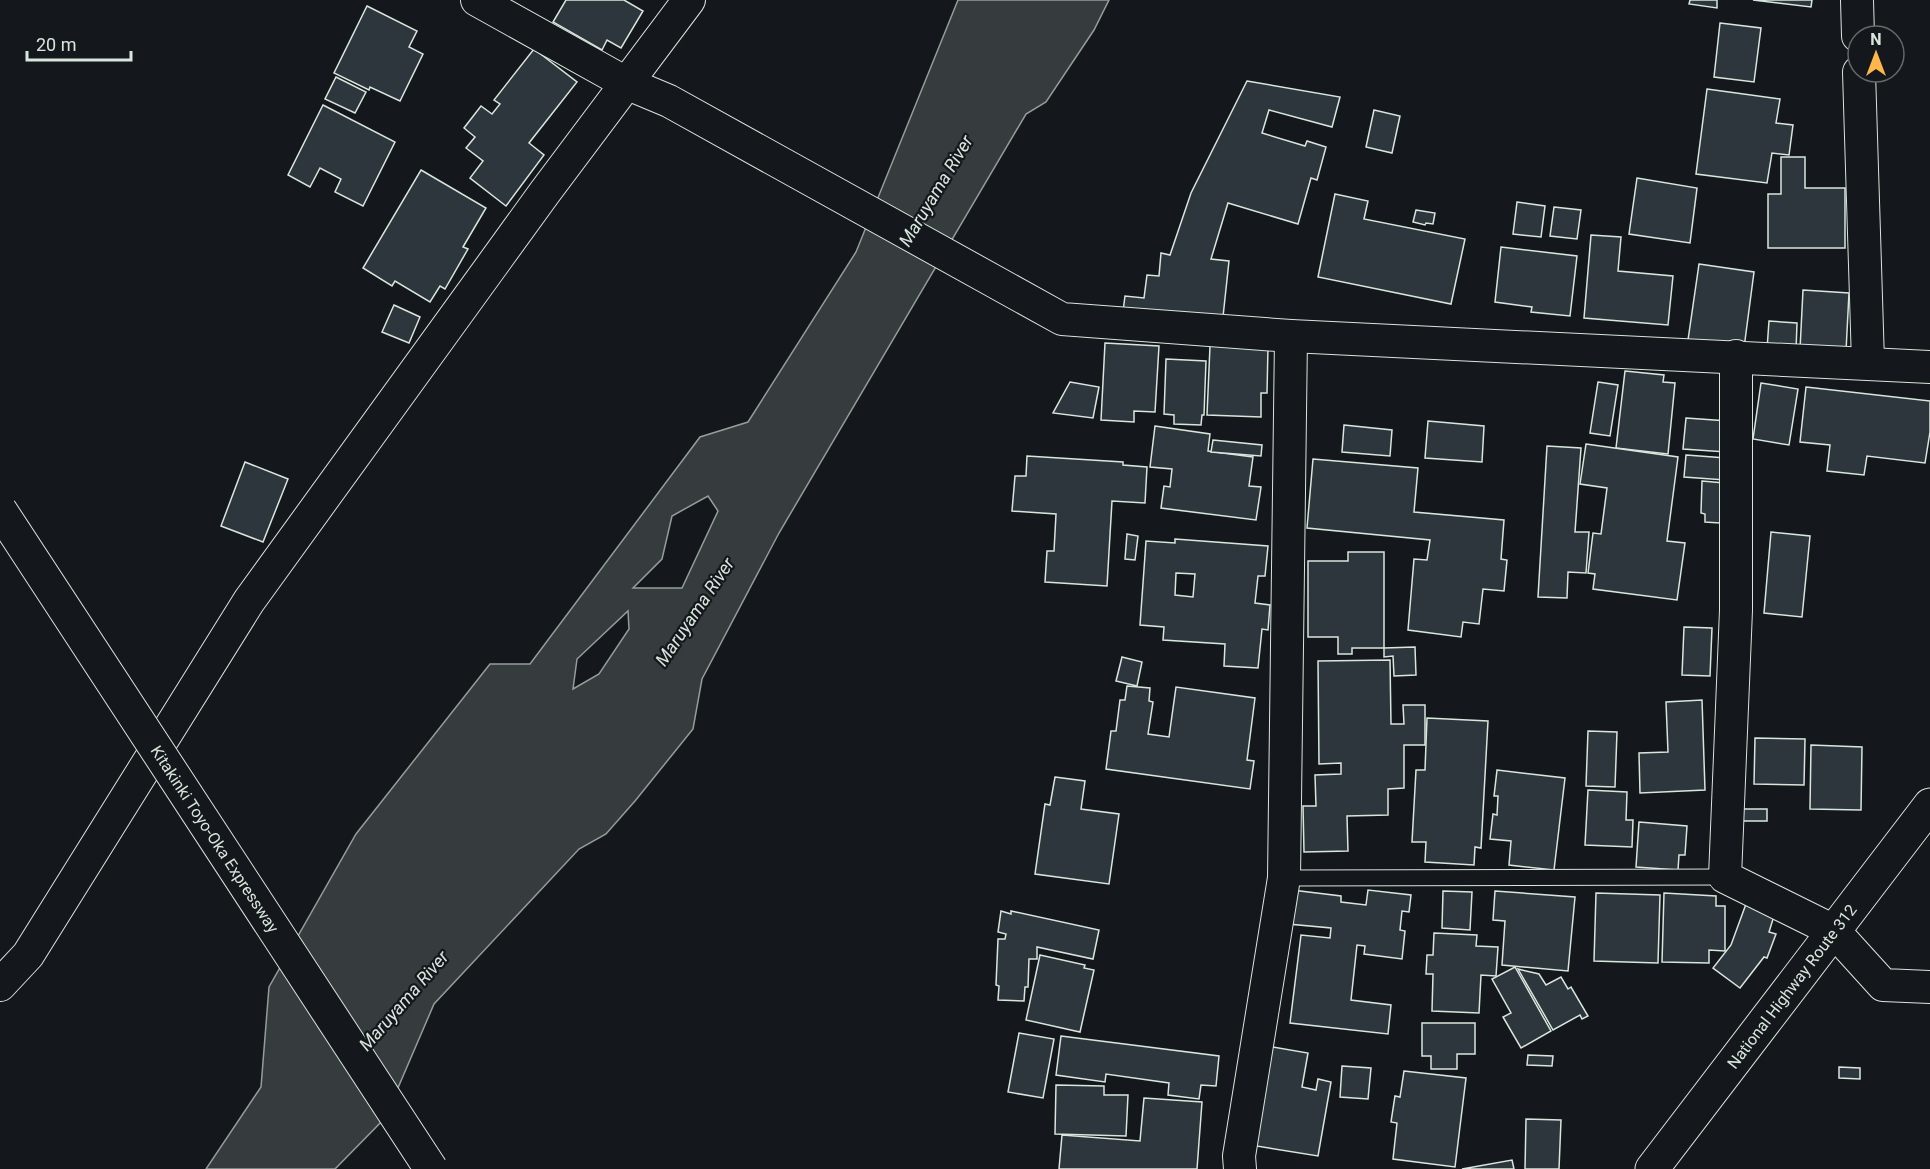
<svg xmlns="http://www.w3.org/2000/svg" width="1930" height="1169" viewBox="0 0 1930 1169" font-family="Roboto,sans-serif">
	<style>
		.water { fill: #363b3e; stroke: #939e99; stroke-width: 1.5; fill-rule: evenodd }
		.building { fill: #2c363c; stroke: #d8e6dc; stroke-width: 1.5; fill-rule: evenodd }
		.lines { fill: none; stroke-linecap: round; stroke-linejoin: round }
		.lane-casing { stroke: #d8e6dc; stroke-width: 17 }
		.street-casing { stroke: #d8e6dc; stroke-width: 34 }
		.highway-casing { stroke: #d8e6dc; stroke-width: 35 }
		.lane { stroke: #14181c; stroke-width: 15 }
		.street { stroke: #14181c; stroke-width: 32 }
		.highway { stroke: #14181c; stroke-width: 33 }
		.highway-bridge-casing { stroke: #d8e6dc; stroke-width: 35; stroke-linecap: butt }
		.highway-bridge { stroke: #14181c; stroke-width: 33 }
		.labels { text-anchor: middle; stroke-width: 4.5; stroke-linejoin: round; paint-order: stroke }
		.street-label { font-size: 16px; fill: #d8e6dc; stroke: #14181c }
		.water-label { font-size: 18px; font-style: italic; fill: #d8e6dc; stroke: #14181c }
	</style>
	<rect width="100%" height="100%" fill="#14181c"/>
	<path class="water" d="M958,0H1109L1094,30L1046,102L1026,114L779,533L702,679L693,729L635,801L606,834L579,849L434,1004L385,1118L335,1169H206L261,1087L269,987L356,834L490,664H530L700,437L748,422L856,252ZM708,496L718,511L682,588H633L662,559L672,516ZM628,611L629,629L599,674L573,689L577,659Z"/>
	<g class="building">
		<polygon points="566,0 624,0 643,11 621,48 607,40 602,50 553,22"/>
		<polygon points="1690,0 1717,0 1717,8 1689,4"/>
		<polygon points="1753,0 1812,0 1811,7"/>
		<polygon points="367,6 417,31 409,47 423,54 400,101 370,87 369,90 334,73"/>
		<polygon points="1720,23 1761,28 1754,82 1714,77"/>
		<polygon points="534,49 577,82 529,143 544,155 506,206 470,178 483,161 466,148 475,137 464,128 481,106 492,114 500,104 494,100"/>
		<polygon points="336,77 366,92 355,113 325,99"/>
		<polygon points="1247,81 1340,97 1332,127 1269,110 1262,133 1305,146 1307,141 1326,147 1317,180 1311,178 1298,224 1228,203 1211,259 1229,261 1222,326 1122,319 1125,296 1144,298 1147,275 1159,276 1161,253 1170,255 1191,193"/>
		<polygon points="1707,89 1780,99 1776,123 1793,125 1789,155 1772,153 1767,183 1696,174"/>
		<polygon points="323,105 395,142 363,206 335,192 341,179 320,168 310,187 288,175"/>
		<polygon points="1374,110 1400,116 1392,153 1366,147"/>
		<polygon points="1781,157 1805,157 1805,188 1845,188 1845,248 1768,248 1768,194 1781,194"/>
		<polygon points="421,170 486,208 463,247 468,249 445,289 440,286 430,302 395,281 392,286 363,268"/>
		<polygon points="1637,178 1697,188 1690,243 1629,234"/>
		<polygon points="1335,194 1368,201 1364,219 1465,239 1451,304 1318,277"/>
		<polygon points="1517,202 1545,206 1541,237 1513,234"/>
		<polygon points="1554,207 1581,210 1577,239 1550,236"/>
		<polygon points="1416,210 1435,213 1433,224 1426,223 1425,225 1413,222"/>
		<polygon points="1591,235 1621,237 1618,271 1673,276 1668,325 1584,318"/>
		<polygon points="1501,247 1577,256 1570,316 1531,312 1532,307 1495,302"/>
		<polygon points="1699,264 1754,272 1744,348 1688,340"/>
		<polygon points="1803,290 1849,293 1846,351 1800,349"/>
		<polygon points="394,305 420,317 409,343 382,332"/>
		<polygon points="1769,321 1797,323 1796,351 1767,349"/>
		<polygon points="1105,343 1159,346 1155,412 1134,411 1134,422 1101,420"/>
		<polygon points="1210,346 1268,347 1267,393 1261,393 1261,417 1207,415"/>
		<polygon points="1166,359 1206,361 1204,415 1202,415 1201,425 1174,424 1174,415 1164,414"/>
		<polygon points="1625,371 1664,375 1663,382 1675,383 1668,454 1616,448"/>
		<polygon points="1070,382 1099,387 1093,418 1053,413"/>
		<polygon points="1598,382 1618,385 1610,436 1590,433"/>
		<polygon points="1761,383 1798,389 1789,445 1753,439"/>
		<polygon points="1806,387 1930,401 1930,432 1925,463 1867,456 1864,475 1827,471 1830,445 1800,442"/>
		<polygon points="1686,418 1728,421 1726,452 1683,449"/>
		<polygon points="1428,421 1484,426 1482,462 1425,458"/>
		<polygon points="1344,425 1392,430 1390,456 1342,452"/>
		<polygon points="1155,426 1210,434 1208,451 1253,457 1249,486 1261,487 1256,520 1161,508 1164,486 1170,487 1172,469 1150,467"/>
		<polygon points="1213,440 1262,445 1261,456 1211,452"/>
		<polygon points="1586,444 1678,457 1667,541 1685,543 1677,600 1593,589 1595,574 1588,573 1593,533 1601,534 1607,488 1580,484"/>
		<polygon points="1547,446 1581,448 1575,532 1589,532 1586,573 1568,572 1567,598 1538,597"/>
		<polygon points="1686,455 1726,458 1725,480 1684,477"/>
		<polygon points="1027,456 1123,462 1123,465 1147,467 1145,503 1112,501 1107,586 1045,582 1047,551 1054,551 1056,514 1012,511 1015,476 1026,476"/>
		<polygon points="1313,459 1418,468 1414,512 1504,520 1501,559 1507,560 1504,591 1483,589 1479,624 1463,622 1461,637 1408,630 1414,559 1427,560 1430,540 1307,528"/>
		<polygon points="245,462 288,479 263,542 221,526"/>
		<polygon points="1702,481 1724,483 1720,523 1705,522 1705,514 1701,513"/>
		<polygon points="1771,532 1810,536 1802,617 1764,613"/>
		<polygon points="1127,534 1138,536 1135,560 1125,559"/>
		<path d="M1175,539L1268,546L1265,576H1258L1255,603L1270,605L1268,630L1262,629L1258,668L1224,666L1225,644L1163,640L1164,627L1140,625L1146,541L1175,543ZM1176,573L1195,574L1193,597L1175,595Z"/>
		<polygon points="1348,552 1384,552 1384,648 1352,648 1352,654 1338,654 1338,637 1308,637 1308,561 1348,561"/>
		<polygon points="1684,627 1712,628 1710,676 1682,675"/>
		<polygon points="1415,647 1416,675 1394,676 1393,656 1384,657 1384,648"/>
		<polygon points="1122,657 1142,662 1137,686 1116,681"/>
		<polygon points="1390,660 1391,724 1404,724 1403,705 1425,705 1425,745 1404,745 1404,788 1388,789 1388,815 1347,816 1348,851 1304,852 1303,806 1316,806 1315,775 1341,774 1341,763 1319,764 1318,661"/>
		<polygon points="1127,686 1150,688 1149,701 1153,702 1148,734 1169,737 1176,687 1255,698 1247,760 1254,761 1250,789 1106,769 1111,731 1116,731 1120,700 1125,700"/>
		<polygon points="1702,700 1705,790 1640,793 1639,753 1668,752 1666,702"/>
		<polygon points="1427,718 1488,721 1481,848 1475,847 1474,865 1425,862 1426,842 1412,842 1416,770 1425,770"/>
		<polygon points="1588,731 1617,732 1615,787 1586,786"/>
		<polygon points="1755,738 1805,739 1804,785 1754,784"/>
		<polygon points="1811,745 1862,747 1861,810 1810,809"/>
		<polygon points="1497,770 1565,778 1554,870 1509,865 1511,841 1490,839 1493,814 1497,815 1498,796 1494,796"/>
		<polygon points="1055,777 1085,781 1081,809 1119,814 1109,884 1035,874 1045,804 1050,805"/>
		<polygon points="1588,790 1627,792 1626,820 1633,820 1632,847 1585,845"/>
		<rect x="1739" y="809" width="28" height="12"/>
		<polygon points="1639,822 1687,826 1685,855 1679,855 1678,870 1636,867"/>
		<polygon points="1292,890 1341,896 1341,902 1366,905 1368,890 1411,895 1409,912 1402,911 1400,930 1405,931 1402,959 1364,954 1365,946 1357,945 1351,1000 1391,1005 1388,1034 1290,1023 1301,935 1330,938 1331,928 1288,924"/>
		<polygon points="1443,891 1472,892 1470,930 1442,928"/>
		<polygon points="1495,891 1575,897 1568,971 1502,965 1505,921 1493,920"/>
		<polygon points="1596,893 1660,895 1658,963 1594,961"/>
		<polygon points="1664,893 1716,896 1716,906 1725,906 1725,951 1709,950 1709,963 1662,962"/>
		<polygon points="1746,904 1774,916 1769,932 1776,934 1767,958 1764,957 1740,988 1713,968 1731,945"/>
		<polygon points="1001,911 1011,914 1011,911 1099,930 1093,959 1037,947 1037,959 1029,959 1028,987 1025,987 1024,1001 998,1000 999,986 996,985 998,939 1005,939 1006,934 998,932"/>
		<polygon points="1434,933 1477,935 1476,946 1498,947 1496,976 1481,975 1479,1013 1432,1011 1433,974 1426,974 1427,955 1433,955"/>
		<polygon points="1040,955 1085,965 1084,968 1094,970 1080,1032 1026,1020"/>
		<polygon points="1515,967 1551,1031 1521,1048 1503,1017 1511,1013 1492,979"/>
		<polygon points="1518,969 1539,974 1546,985 1561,977 1568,989 1571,987 1588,1016 1582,1019 1580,1015 1553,1030"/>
		<polygon points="1422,1023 1475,1023 1475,1054 1457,1054 1457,1069 1431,1069 1431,1056 1422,1056"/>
		<polygon points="1019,1033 1054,1039 1043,1098 1008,1092"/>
		<polygon points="1061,1036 1219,1056 1216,1086 1201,1085 1199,1099 1168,1095 1169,1083 1106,1074 1105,1082 1056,1075"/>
		<polygon points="1261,1045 1308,1053 1302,1087 1316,1090 1318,1079 1331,1082 1318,1156 1244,1144"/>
		<polygon points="1528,1055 1553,1056 1552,1066 1527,1065"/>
		<polygon points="1342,1066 1371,1068 1368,1099 1340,1097"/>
		<polygon points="1839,1067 1860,1068 1860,1079 1839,1078"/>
		<polygon points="1404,1071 1466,1078 1455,1167 1393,1159 1397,1123 1391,1122 1395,1096 1400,1097"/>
		<polygon points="1056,1085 1104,1086 1104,1095 1128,1095 1126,1136 1055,1134"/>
		<polygon points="1144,1098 1202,1102 1197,1169 1059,1169 1062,1135 1140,1141"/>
		<polygon points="1526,1119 1561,1120 1559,1169 1525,1169"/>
		<polygon points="1512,1160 1514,1169 1462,1169"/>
	</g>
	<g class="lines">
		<defs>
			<polyline id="lane" points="1284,878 1725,877"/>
			<g id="street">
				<polyline points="477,0 626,83 669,101 1062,319 1291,336 1930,367"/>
				<polyline points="1857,0 1858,36"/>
				<polyline points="1859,72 1868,362"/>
				<polyline points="1736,356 1736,610 1725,877 1834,931 1883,985 1930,987"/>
				<polyline points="0,985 28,955 249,601 545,192 689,0"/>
				<polyline points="1240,1169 1239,1156 1284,878 1291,336"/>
			</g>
			<g id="highway">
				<path id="s1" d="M1652,1169L1930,805"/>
			</g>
		</defs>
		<use href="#lane" class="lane-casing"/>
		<use href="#street" class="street-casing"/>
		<use href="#highway" class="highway-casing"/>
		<use href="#lane" class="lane"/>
		<use href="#street" class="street"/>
		<use href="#highway" class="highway"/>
		<defs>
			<g id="highway-bridge">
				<path id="s2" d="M0,510L431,1169"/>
			</g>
		</defs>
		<use href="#highway-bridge" class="highway-bridge-casing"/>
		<use href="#highway-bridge" class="highway-bridge"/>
	</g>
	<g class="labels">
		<g class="street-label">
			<text dy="6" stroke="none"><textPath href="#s2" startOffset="393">Kitakinki Toyo-Oka Expressway</textPath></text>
			<text dy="6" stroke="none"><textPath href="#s1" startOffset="230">National Highway Route 312</textPath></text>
		</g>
		<g class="water-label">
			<text transform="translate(936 191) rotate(-59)" y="6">Maruyama River</text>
			<text transform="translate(695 612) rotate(-56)" y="6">Maruyama River</text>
			<text transform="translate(404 1001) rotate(-49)" y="6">Maruyama River</text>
		</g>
	</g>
	<g transform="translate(1876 54)"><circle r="28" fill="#14181c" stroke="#626a69" stroke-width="1.5"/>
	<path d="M0-4.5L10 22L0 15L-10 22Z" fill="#ffb74d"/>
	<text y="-9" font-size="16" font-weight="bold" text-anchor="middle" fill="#d8e6dc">N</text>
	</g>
	<path d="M27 51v9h104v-9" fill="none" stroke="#d8e6dc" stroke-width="3"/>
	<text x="36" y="51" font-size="18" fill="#d8e6dc" stroke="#14181c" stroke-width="4.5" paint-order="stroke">20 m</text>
</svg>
